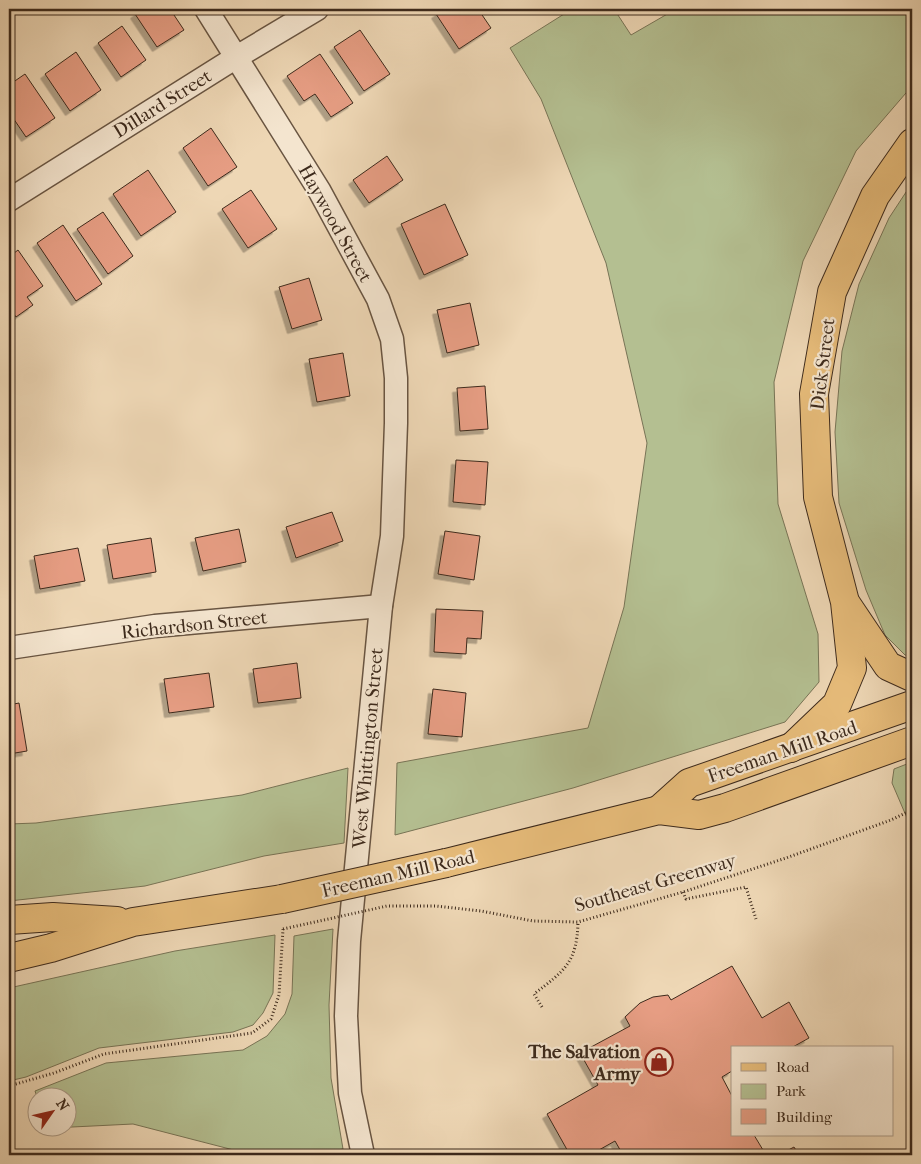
<svg xmlns="http://www.w3.org/2000/svg" width="921" height="1164" viewBox="0 0 921 1164" font-family="'IM FELL French Canon',serif">
	<style>
		.green { fill: #b4bf91; stroke: #787456 }
		.building { fill: #e69d83; stroke: #3d2a1c; filter: url(#shadow) }
		.lines { fill: none; stroke-linecap: round; stroke-linejoin: round }
		.street-casing { stroke: #695542; stroke-width: 25 }
		.primary-casing { stroke: #3d2a1c; stroke-width: 30 }
		.path { stroke: #3d2a1c; stroke-width: 3; stroke-dasharray: 1 2.5; stroke-linecap: butt }
		.street { stroke: #f4e5cf; stroke-width: 22 }
		.primary { stroke: #e7bc7a; stroke-width: 28 }
		.primary-bridge-casing { stroke: #3d2a1c; stroke-width: 30; stroke-linecap: butt }
		.path-bridge { stroke: #3d2a1c; stroke-width: 3; stroke-dasharray: 1 2.5; stroke-linecap: butt }
		.primary-bridge { stroke: #e7bc7a; stroke-width: 28 }
		.labels { text-anchor: middle; stroke-width: 4.5; stroke-linejoin: round; paint-order: stroke }
		.street-label { font-size: 19px; fill: #3d2a1c; stroke: #f4e5cf }
		.poi-label { font-size: 19px; font-weight: bold; fill: #3d2a1c; stroke: #f4e5cf; text-anchor: end }
	</style>
	<defs>
		<filter id="shadow"><feDropShadow dx="-4.5" dy="4.5" stdDeviation="0" flood-color="#0004"/></filter>
	</defs>
	<rect width="100%" height="100%" fill="#eed7b5"/>
	<filter id="stains"><feTurbulence type="fractalNoise" baseFrequency=".004" numOctaves="4"/><feColorMatrix values="0 0 0 0 .2 0 0 0 0 .09 0 0 0 0 .02 0 0 0 .5 -.17"/></filter>
	<radialGradient id="worn" r=".72"><stop offset=".6" stop-color="#630" stop-opacity="0"/><stop offset="1" stop-color="#630" stop-opacity=".3"/></radialGradient>
	<g class="green">
		<polygon points="572,9 614,9 631,35 676,9 912,9 912,86 856,151 803,261 774,382 778,504 818,634 819,682 785,722 573,788 395,835 397,763 588,728 624,607 647,443 606,263 541,99 510,48"/>
		<polygon points="912,183 912,657 905,655 885,635 866,590 839,503 835,432 842,351 859,284 889,218"/>
		<polygon points="912,762 912,824 910,825 892,783 894,769"/>
		<polygon points="348,768 344,843 264,856 145,886 9,901 9,824 36,823 242,795"/>
		<polygon points="333,929 329,1005 331,1078 343,1149 309,1155 253,1155 133,1124 52,1128 51,1127 68,1126 68,1096 37,1097 35,1091 106,1063 243,1050 267,1036 285,1014 292,994 294,936"/>
		<polygon points="275,935 273,993 263,1013 253,1025 233,1032 99,1048 26,1077 9,1081 9,988 175,951"/>
	</g>
	<g class="building">
		<polygon points="142,9 170,9 184,30 157,47 135,14"/>
		<polygon points="443,9 478,9 491,28 459,49 436,14"/>
		<polygon points="122,26 146,60 121,77 98,43"/>
		<polygon points="360,30 390,74 364,91 334,47"/>
		<polygon points="76,52 101,90 70,111 45,74"/>
		<polygon points="320,54 353,103 331,117 315,94 304,101 287,76"/>
		<polygon points="25,74 55,118 26,137 9,112 9,85"/>
		<polygon points="211,128 237,167 208,186 183,148"/>
		<polygon points="387,156 403,180 369,203 353,180"/>
		<polygon points="148,170 176,212 141,236 113,194"/>
		<polygon points="251,190 277,229 248,248 222,209"/>
		<polygon points="445,204 468,255 424,275 401,224"/>
		<polygon points="103,212 133,256 108,274 77,229"/>
		<polygon points="63,225 102,284 76,301 37,243"/>
		<polygon points="18,250 43,286 27,297 33,305 16,317 9,307 9,257"/>
		<polygon points="309,278 322,320 292,329 279,287"/>
		<polygon points="470,303 479,345 447,353 437,310"/>
		<polygon points="343,353 350,396 317,402 309,359"/>
		<polygon points="485,386 488,429 460,431 457,388"/>
		<polygon points="456,460 488,462 485,505 453,502"/>
		<polygon points="332,512 343,541 296,558 286,527"/>
		<polygon points="239,529 246,562 203,571 195,538"/>
		<polygon points="445,531 480,536 474,580 438,574"/>
		<polygon points="151,538 156,572 113,579 107,545"/>
		<polygon points="78,548 85,581 40,589 34,556"/>
		<polygon points="436,609 483,611 481,639 467,638 466,654 434,652"/>
		<polygon points="297,663 301,698 258,703 253,669"/>
		<polygon points="209,673 214,707 169,713 164,679"/>
		<polygon points="433,689 466,693 462,737 428,734"/>
		<polygon points="19,703 27,751 9,754 9,705"/>
		<polygon points="732,966 762,1018 789,1002 809,1038 791,1048 732,1048 732,1071 722,1077 732,1096 732,1135 754,1135 766,1155 623,1155 615,1141 590,1155 570,1155 547,1114 598,1085 580,1053 630,1026 625,1017 640,1003 653,997 668,995 671,1000"/>
		<polygon points="794,1147 799,1155 779,1155"/>
	</g>
	<g class="lines">
		<defs>
			<g id="street">
				<polyline points="206,9 319,190 378,299 392,339 396,378 396,423 392,536 381,606 349,941 346,1016 350,1093 363,1155"/>
				<polyline points="9,200 235,58 317,9"/>
				<polyline points="9,648 155,626 381,606"/>
			</g>
			<g id="primary">
				<polyline points="847,605 888,666 912,677"/>
				<polyline points="791,748 837,704 852,668 845,602 818,497 814,394 832,292 875,196 912,143"/>
				<polyline points="659,810 689,783 912,705"/>
				<polyline points="446,863 659,810 699,815 725,808 912,741"/>
				<polyline points="9,920 53,917 117,921"/>
				<polyline points="9,958 51,948 133,922 282,899"/>
			</g>
		</defs>
		<use href="#street" class="street-casing"/>
		<use href="#primary" class="primary-casing"/>
		<g class="path">
			<polyline points="683,892 686,899 746,887 756,919"/>
			<polyline points="420,906 436,906 481,911 533,921 578,922 683,892 786,858 891,820 912,810"/>
			<path d="M542,1007L534,994C564,971 577,963 578,922"/>
			<polyline points="9,1086 54,1073 104,1054 252,1033 271,1019 279,995 283,929"/>
		</g>
		<use href="#street" class="street"/>
		<use href="#primary" class="primary"/>
		<defs>
			<polyline id="primary-bridge" points="282,899 446,863"/>
		</defs>
		<use href="#primary-bridge" class="primary-bridge-casing"/>
		<polyline class="path-bridge" points="283,929 387,906 420,906"/>
		<use href="#primary-bridge" class="primary-bridge"/>
	</g>
	<defs>
		<symbol id="shop-ring" viewBox="-11 -11 22 22"><circle r="9.5" fill="#f4e5cf" stroke="#8f2418" stroke-width="1.5"/><path d="M-5-2.5h2.3a2.7 3.5 0 0 1 5.4 0H5L5.5 6h-11ZM-1.5-2.5h3a1.5 2.3 0 0 0-3 0Z" fill="#8f2418"/></symbol>
	</defs>
	<g fill-rule="evenodd">
		<use href="#shop-ring" x="643" y="1046" width="32" height="32"/>
	</g>
	<g class="labels">
		<g class="street-label">
			<text transform="translate(162 103) rotate(-32)" y="7">Dillard Street</text>
			<text transform="translate(336 223) rotate(61)" y="7">Haywood Street</text>
			<text transform="translate(822 364) rotate(-83)" y="7">Dick Street</text>
			<text transform="translate(194 624) rotate(-6)" y="7">Richardson Street</text>
			<text transform="translate(367 748) rotate(-85)" y="7">West Whittington Street</text>
			<text transform="translate(782 751) rotate(-19)" y="7">Freeman Mill Road</text>
			<text transform="translate(398 873) rotate(-13)" y="7">Freeman Mill Road</text>
			<text transform="translate(655 882) rotate(-16)" y="7">Southeast Greenway</text>
		</g>
		<g class="poi-label">
			<text x="640" y="1058">The Salvation<tspan x="640" dy="22">Army</tspan></text>
		</g>
	</g>
	<rect width="921" height="1164" fill="none" stroke="#eed7b5" stroke-width="30"/>
	<rect x="10" y="10" width="901" height="1144" fill="none" stroke="#3d2a1c" stroke-width="2.5"/>
	<rect x="15" y="15" width="891" height="1134" fill="none" stroke="#3d2a1c"/>
	<rect x="731" y="1046" width="162" height="90" fill="#f4e5cf" stroke="#ab9a87"/>
	<rect x="741" y="1063" width="25" height="8" fill="#e7bc7a" stroke="#ab9a87"/>
	<text x="776" y="1072" font-size="15" fill="#3d2a1c">Road</text>
	<rect x="741" y="1084" width="25" height="15" fill="#b4bf91" stroke="#ab9a87"/>
	<text x="776" y="1096" font-size="15" fill="#3d2a1c">Park</text>
	<rect x="741" y="1109" width="25" height="15" fill="#e69d83" stroke="#ab9a87"/>
	<text x="776" y="1122" font-size="15" fill="#3d2a1c">Building</text>
	<g transform="translate(52 1112) rotate(56)"><circle r="24" fill="#f4e5cf" stroke="#ab9a87"/>
	<path d="M0-4L9 19L0 12L-9 19Z" fill="#8f2418"/>
	<text y="-8" font-size="14" font-weight="bold" text-anchor="middle" fill="#3d2a1c">N</text>
	</g>
	<rect width="100%" height="100%" filter="url(#stains)"/>
	<rect width="100%" height="100%" fill="url(#worn)"/>
</svg>
